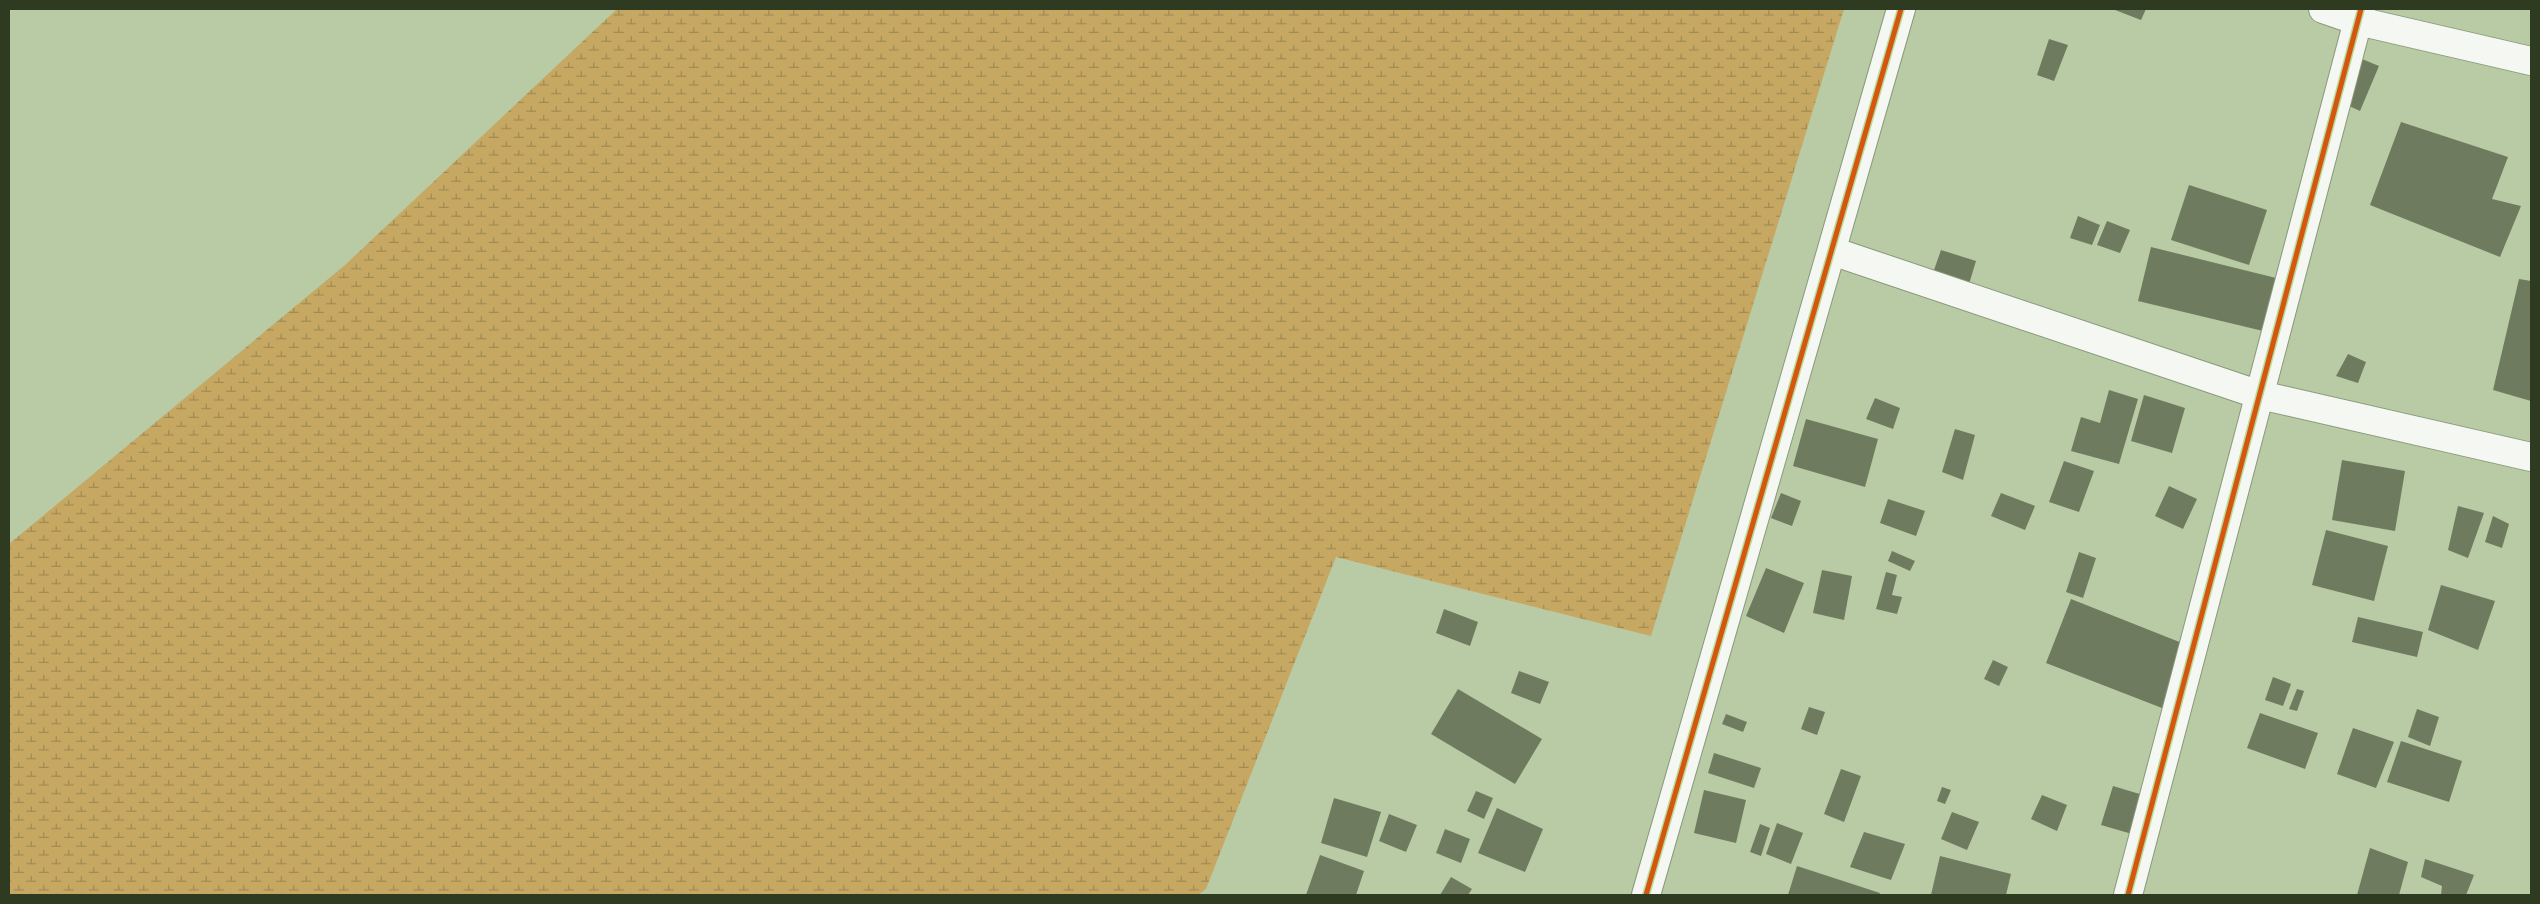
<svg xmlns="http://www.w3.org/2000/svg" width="2540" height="904" viewBox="0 0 2540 904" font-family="Arial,sans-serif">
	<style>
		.wetland { fill: url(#wetland-marsh) }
		.building { fill: #6e7b5f }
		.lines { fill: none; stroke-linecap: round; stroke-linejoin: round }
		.minor-casing { stroke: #8a987b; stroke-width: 30 }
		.minor { stroke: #f4f7f2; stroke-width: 28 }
		.cycleway-casing { stroke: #b8da96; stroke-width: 8 }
		.cycleway { stroke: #d5560e; stroke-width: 5 }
	</style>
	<defs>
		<pattern id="wetland-marsh" width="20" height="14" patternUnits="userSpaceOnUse" patternTransform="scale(1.25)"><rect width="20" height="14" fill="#c6a863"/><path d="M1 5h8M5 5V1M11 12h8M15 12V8" fill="none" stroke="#a18a51"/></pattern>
	</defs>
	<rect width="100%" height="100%" fill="#b8cba5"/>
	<polygon class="wetland" points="617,9 1844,9 1651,636 1336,557 1206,889 1198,895 9,895 9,544 345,265"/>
	<g class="building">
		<polygon points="2115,9 2146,9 2141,20 2115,10"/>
		<polygon points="2049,39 2068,45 2054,81 2037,75"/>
		<polygon points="2362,59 2379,66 2360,111 2345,104"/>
		<polygon points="2401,122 2508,157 2492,199 2521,206 2500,257 2370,205"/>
		<polygon points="2189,185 2267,210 2249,265 2171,240"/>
		<polygon points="2078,216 2100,225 2092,245 2070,238"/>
		<polygon points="2107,221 2130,230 2120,253 2097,245"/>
		<polygon points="2151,247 2276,278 2263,331 2138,301"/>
		<polygon points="1941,250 1976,261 1969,284 1933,273"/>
		<polygon points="2519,279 2531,281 2531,401 2493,390"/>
		<polygon points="2348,354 2366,362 2358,383 2336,376"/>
		<polygon points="2109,390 2138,399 2119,464 2071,451 2081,417 2100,423"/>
		<polygon points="2144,395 2185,408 2172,453 2131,441"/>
		<polygon points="1875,398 1900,408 1893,429 1866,419"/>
		<polygon points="1806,419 1878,439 1865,487 1793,466"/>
		<polygon points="1955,429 1975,435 1963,480 1942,472"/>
		<polygon points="2342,460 2405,471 2395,531 2332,520"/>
		<polygon points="2064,461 2094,471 2079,512 2049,502"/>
		<polygon points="2169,486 2197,499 2183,529 2155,516"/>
		<polygon points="1781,493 1801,501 1792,526 1771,518"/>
		<polygon points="2001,493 2035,506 2025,530 1991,516"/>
		<polygon points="1888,499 1925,511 1916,536 1880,523"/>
		<polygon points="2458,506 2484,513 2468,558 2448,550"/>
		<polygon points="2493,516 2509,524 2502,548 2485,542"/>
		<polygon points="2326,530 2388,546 2374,601 2312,585"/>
		<polygon points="1892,551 1915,561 1910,571 1888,561"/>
		<polygon points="2079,552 2096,558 2083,598 2066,592"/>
		<polygon points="1766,568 1804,583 1784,633 1746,616"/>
		<polygon points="1822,570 1852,576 1844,620 1813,613"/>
		<polygon points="1886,572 1897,575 1892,595 1902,597 1897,614 1876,609"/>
		<polygon points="2441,585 2495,601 2478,650 2428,630"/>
		<polygon points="2071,599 2187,645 2162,708 2046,663"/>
		<polygon points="1444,609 1478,622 1470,646 1436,633"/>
		<polygon points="2358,617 2423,632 2417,657 2352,642"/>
		<polygon points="1993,660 2008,667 1999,686 1984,679"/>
		<polygon points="1519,671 1549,682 1540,704 1511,693"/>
		<polygon points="2273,677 2291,684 2283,706 2265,700"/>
		<polygon points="1458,689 1542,739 1515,784 1431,734"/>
		<polygon points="2297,689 2304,691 2297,711 2289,709"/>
		<polygon points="1809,707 1825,712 1817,735 1801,729"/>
		<polygon points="2417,709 2439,717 2430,746 2408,737"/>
		<polygon points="2260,713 2318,733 2305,769 2247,748"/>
		<polygon points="1726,714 1747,722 1743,732 1722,724"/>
		<polygon points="2353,728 2394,742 2376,788 2337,774"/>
		<polygon points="2401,741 2462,761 2449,802 2387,782"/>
		<polygon points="1714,753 1761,768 1754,788 1708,773"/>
		<polygon points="1841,769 1861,776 1844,822 1824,814"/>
		<polygon points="2113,786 2143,795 2132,834 2101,825"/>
		<polygon points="1942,787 1951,790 1945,804 1937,801"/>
		<polygon points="1704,790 1746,800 1736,843 1694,833"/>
		<polygon points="1476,791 1493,798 1484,819 1467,811"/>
		<polygon points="2042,795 2067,805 2057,831 2031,819"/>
		<polygon points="1334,798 1381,812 1367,857 1321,843"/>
		<polygon points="1497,808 1543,829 1525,872 1478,853"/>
		<polygon points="1952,812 1979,822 1967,850 1941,839"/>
		<polygon points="1389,814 1417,825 1406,852 1379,841"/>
		<polygon points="1777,823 1803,833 1791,864 1766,854"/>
		<polygon points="1760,824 1770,828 1761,856 1750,852"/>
		<polygon points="1445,829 1470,839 1461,863 1436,853"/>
		<polygon points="1864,832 1905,844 1891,880 1850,867"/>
		<polygon points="2370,848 2408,862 2399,895 2357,895"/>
		<polygon points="1320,855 1364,871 1356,895 1306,895"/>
		<polygon points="1940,856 2011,874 2006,895 1931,895"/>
		<polygon points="2425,859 2474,875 2466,895 2441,895 2442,886 2421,877"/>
		<polygon points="1797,866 1880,893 1879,895 1788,895"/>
		<polygon points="1451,877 1472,889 1468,895 1440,895"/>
	</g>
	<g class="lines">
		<defs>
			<g id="minor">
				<polyline points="2323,9 2358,21 2531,61"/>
				<polyline points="1832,251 2260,395 2531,457"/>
				<polyline points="1646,895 1901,9"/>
				<polyline points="2128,895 2361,9"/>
			</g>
		</defs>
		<use href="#minor" class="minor-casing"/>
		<use href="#minor" class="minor"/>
		<defs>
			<g id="cycleway">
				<polyline points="1646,895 1901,9"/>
				<polyline points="2128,895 2361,9"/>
			</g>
		</defs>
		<use href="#cycleway" class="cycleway-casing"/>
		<use href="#cycleway" class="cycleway"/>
	</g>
	<rect width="2540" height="904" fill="none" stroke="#2e3b20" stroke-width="20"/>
</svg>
